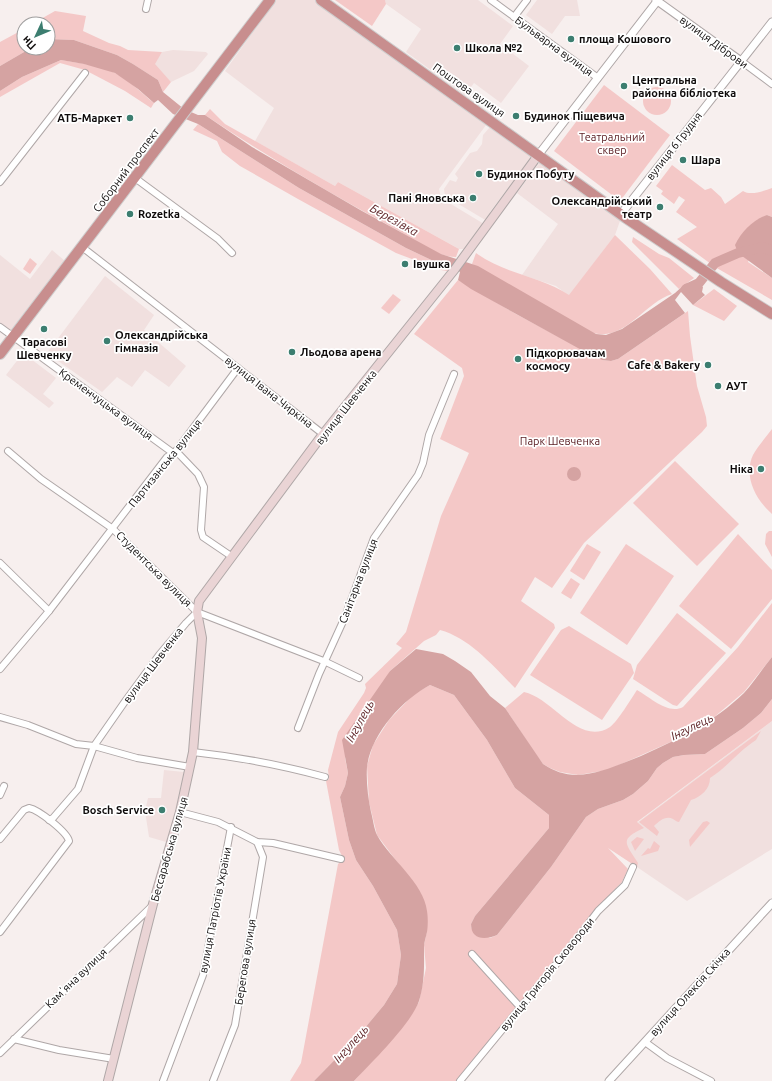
<svg xmlns="http://www.w3.org/2000/svg" width="772" height="1081" viewBox="0 0 772 1081" font-family="Ubuntu,sans-serif">
	<style>
		.built { fill: #f1e0df }
		.green { fill: #f4c8c7 }
		.water { fill: #d5a3a2 }
		.lines { fill: none; stroke-linecap: round; stroke-linejoin: round }
		.river { stroke: #d5a3a2; stroke-width: 10 }
		.minor-casing { stroke: #afa7a7; stroke-width: 8 }
		.tertiary-casing { stroke: #afa7a7; stroke-width: 9 }
		.secondary-casing { stroke: #afa7a7; stroke-width: 10 }
		.trunk-casing { stroke: #cfcece; stroke-width: 12 }
		.minor { stroke: #fff; stroke-width: 6 }
		.tertiary { stroke: #fff; stroke-width: 7 }
		.secondary { stroke: #ead4d5; stroke-width: 8 }
		.trunk { stroke: #c88e8e; stroke-width: 10 }
		.poi-dot { fill: #3c7e70; stroke: #fff; stroke-width: 1.5 }
		.labels { text-anchor: middle; stroke-width: 3.5; stroke-linejoin: round; paint-order: stroke }
		.poi-label { font-size: 11px; font-weight: bold; fill: #0f0c0c; stroke: #fff; text-anchor: start }
		.street-label { font-size: 11px; fill: #0f0c0c; stroke: #fff }
		.park-label { font-size: 11px; fill: #581b20; stroke: #fff }
		.water-label { font-size: 12px; font-style: italic; fill: #5a1e22; stroke: #fff }
	</style>
	<rect width="100%" height="100%" fill="#f7efee"/>
	<g class="built">
		<polygon points="276,0 319,0 489,121 439,189 441,198 484,224 466,249 459,249 338,182 335,186 255,141 274,108 225,71"/>
		<polygon points="385,0 478,0 513,26 500,44 529,66 501,103 474,83 465,95 406,52 421,29 386,4"/>
		<polygon points="537,0 577,0 580,16 565,16 552,34 526,15"/>
		<polygon points="173,50 206,52 208,54 194,71 171,82 154,64 162,52"/>
		<polygon points="490,127 533,155 490,212 490,216 487,221 445,196 444,189 450,180 456,182 458,178 455,174 470,153 477,151 482,144 483,135"/>
		<polygon points="540,162 621,218 615,235 569,296 556,286 522,275 558,224 517,193"/>
		<polygon points="52,250 65,261 34,303 29,306 10,331 0,323 0,255 30,279"/>
		<polygon points="105,276 154,315 144,330 186,366 169,387 145,370 132,387 117,377 102,392 47,353"/>
		<polygon points="23,353 56,378 43,394 54,403 49,408 6,375"/>
		<polygon points="772,721 772,849 687,901 606,846"/>
		<polygon points="164,770 184,772 175,813 166,842 149,837 145,811 148,798 161,798"/>
	</g>
	<g class="green">
		<polygon points="335,0 385,0 386,4 372,26"/>
		<polygon points="55,11 86,16 83,31 109,43 120,46 128,50 162,52 155,64 171,82 163,92 158,80 133,64 117,55 74,40 48,39 48,24 32,24"/>
		<polygon points="24,29 24,48 31,48 0,66 0,42"/>
		<path d="M61,60C78,63 99,65 115,73C130,80 141,93 154,103L151,108L125,91L85,70L60,63L0,97V91L22,77Z"/>
		<polygon points="604,85 670,135 620,201 554,151"/>
		<circle cx="657" cy="101" r="14"/>
		<path d="M210,109L225,124L335,186L338,182L459,249L456,257C436,257 416,240 399,231C333,195 268,157 205,115Z"/>
		<polygon points="198,124 299,188 406,248 444,266 450,267 447,271 441,270 396,253 298,199 240,166 222,152 217,141 193,130"/>
		<path d="M672,165L705,190L711,188L721,197L725,204L743,191C751,196 763,191 772,188V217L767,215L748,262L772,278V300L715,267L677,239L697,227L676,212L685,200L679,196L674,204L661,194L663,191L656,186Z"/>
		<path d="M615,235L650,269L672,294C643,303 623,346 588,331L472,264L476,253C504,274 541,276 569,295Z"/>
		<polygon points="633,237 659,254 669,258 694,278 679,289 632,242"/>
		<polygon points="30,258 37,264 30,274 23,269"/>
		<path d="M458,280L516,314L602,360L611,361L618,359L688,311L690,336L697,386L706,417L707,426L702,432L584,543L552,588L535,577L521,601L554,624L555,628L515,688C494,667 470,638 440,630L436,635L424,641L390,671L345,758L348,773L345,786L340,797L349,840L356,860L373,886L397,930L401,955L397,984L384,1005L359,1035L314,1081H290L301,1063L338,864L343,860V858L339,850L326,781L329,779L328,770L338,732L364,693L366,688L365,684L402,648L396,644L406,632L441,516L469,453L440,439L464,376L462,368L414,334Z"/>
		<polygon points="714,289 737,306 724,321 693,305"/>
		<polygon points="393,294 401,300 389,314 381,308"/>
		<path d="M772,429V514C756,500 743,476 753,455C758,446 766,437 772,429Z"/>
		<polygon points="675,461 739,524 697,566 633,503"/>
		<polygon points="769,531 772,531 772,557 765,544 766,534"/>
		<polygon points="738,534 772,570 772,599 731,649 679,606"/>
		<polygon points="587,544 601,552 584,580 570,571"/>
		<polygon points="626,544 674,576 627,645 580,613"/>
		<polygon points="571,578 580,584 571,599 561,593"/>
		<path d="M772,603V657L744,692L713,718L693,732L608,770L578,775L560,772L550,768L543,764L534,752L505,708L524,692C553,698 579,747 610,727C618,721 631,699 637,690C650,697 668,715 683,707L738,647Z"/>
		<polygon points="677,613 726,653 677,706 673,705 633,679 637,665"/>
		<polygon points="569,626 631,664 634,673 602,720 530,675 561,630"/>
		<path d="M430,685L454,695L487,740L515,788L549,815V828L475,916L471,924V928L490,938L497,935L551,867L586,817L598,809L623,800L633,794L648,781L657,768L663,763L673,757L684,755L705,754L743,728L761,713L772,699V721L637,822L644,828C618,840 626,843 638,863L637,867L608,848L628,869L622,882L597,908L577,936L456,1081H354L395,1035L414,1010L419,1002L426,968L424,945L427,931L421,894L377,835L369,802L367,766L373,745L389,720L414,694Z"/>
		<path d="M761,731L756,740C740,750 726,768 710,778C710,789 701,797 691,800L679,822C677,822 675,820 673,819C666,815 659,821 654,826L659,832L657,836L639,822Z"/>
		<polygon points="707,821 710,823 690,847 689,840 703,822"/>
		<polygon points="637,837 644,839 635,851 631,842"/>
		<polygon points="654,841 660,846 658,851 641,856 648,848 650,849"/>
	</g>
	<g class="water">
		<polygon points="48,39 74,40 117,55 133,64 158,80 163,92 184,109 198,115 205,115 252,147 362,211 441,254 478,266 596,334 606,335 622,329 675,293 685,284 697,281 703,287 702,292 705,295 693,305 681,292 675,300 685,313 618,359 611,361 602,360 587,353 471,289 458,280 460,272 454,266 444,266 406,248 299,188 198,124 173,114 158,100 154,103 138,89 115,73 84,64 61,60 22,77 0,91 0,66 31,48 48,48"/>
		<path d="M767,215L772,217V278L738,253L735,245C741,232 754,219 767,215Z"/>
		<circle cx="574" cy="474" r="7"/>
		<path d="M416,649L443,654L455,661L471,672L490,696L505,708L543,764C554,771 564,775 577,775C600,774 620,764 641,756C679,739 714,722 744,693C754,682 762,669 772,657V699L761,713L743,728L705,754L684,755L673,757L663,763L657,768L648,781L633,794L623,800L598,809L586,817L551,867L497,935C485,940 471,940 471,924L475,916L549,828V815L515,788L487,740L454,695L430,685C402,700 371,734 367,767C366,781 368,798 371,812C373,819 374,829 377,835C390,859 424,883 427,911C428,917 428,926 427,932C426,937 424,942 424,947C424,966 425,982 419,1001C411,1024 372,1062 354,1081H314L359,1035L384,1005L397,984L401,955L397,930L373,886L356,860L349,840L340,797L345,786L348,773L342,740L390,671Z"/>
	</g>
	<g class="lines">
		<polyline class="river" points="686,289 699,283 715,263 738,253 762,247 772,251"/>
		<defs>
			<g id="minor">
				<polyline points="491,0 598,78"/>
				<polyline points="146,9 148,0"/>
				<polyline points="514,17 527,0"/>
				<polyline points="741,61 772,84"/>
				<polyline points="135,178 218,239 232,253"/>
				<polyline points="0,182 85,73"/>
				<polyline points="82,247 323,434"/>
				<polyline points="0,327 173,453"/>
				<polyline points="8,451 41,479 113,529 197,612 326,662 359,678"/>
				<polyline points="176,451 198,474 204,487 201,530 203,537 231,556"/>
				<polyline points="0,563 49,611"/>
				<polyline points="0,669 49,611 167,457 176,451 238,368"/>
				<polyline points="0,717 28,725 76,744 94,746 137,758 190,767"/>
				<polyline points="298,728 319,674 345,617 374,538 418,475 423,463 429,435 454,374"/>
				<path d="M193,752C238,757 282,765 325,777"/>
				<polyline points="0,795 4,786"/>
				<polyline points="180,812 218,822 257,842 273,843 341,859"/>
				<polyline points="49,820 53,818 78,789 94,746 126,700 159,655 186,623 197,612"/>
				<path d="M0,839L24,810L29,808C39,810 67,832 69,841L0,932"/>
				<polyline points="472,954 520,1007"/>
				<polyline points="14,1039 59,1050 114,1059"/>
				<polyline points="645,1042 667,1058 711,1081"/>
				<polyline points="0,1053 153,905"/>
				<polyline points="163,1081 203,975 231,827"/>
				<polyline points="213,1081 235,1025 263,857 257,842"/>
				<polyline points="460,1081 576,940 598,911 625,885 633,867"/>
			</g>
			<g id="tertiary">
				<polyline points="656,0 741,61"/>
				<polyline points="539,154 658,0"/>
				<polyline points="621,214 772,22"/>
				<polyline points="609,1081 772,903"/>
			</g>
			<polyline id="secondary" points="108,1081 153,904 180,812 193,752 202,638 197,612 199,601 323,434 455,269 539,154"/>
			<g id="trunk">
				<polyline points="321,0 626,218 721,282 772,314"/>
				<polyline points="0,354 270,0"/>
			</g>
		</defs>
		<use href="#minor" class="minor-casing"/>
		<use href="#tertiary" class="tertiary-casing"/>
		<use href="#secondary" class="secondary-casing"/>
		<use href="#trunk" class="trunk-casing"/>
		<use href="#minor" class="minor"/>
		<use href="#tertiary" class="tertiary"/>
		<use href="#secondary" class="secondary"/>
		<use href="#trunk" class="trunk"/>
	</g>
	<g class="poi-dot">
		<circle cx="571" cy="39" r="4"/>
		<circle cx="457" cy="48" r="4"/>
		<circle cx="624" cy="86" r="4"/>
		<circle cx="516" cy="116" r="4"/>
		<circle cx="130" cy="118" r="4"/>
		<circle cx="683" cy="160" r="4"/>
		<circle cx="479" cy="174" r="4"/>
		<circle cx="473" cy="198" r="4"/>
		<circle cx="660" cy="207" r="4"/>
		<circle cx="130" cy="214" r="4"/>
		<circle cx="405" cy="264" r="4"/>
		<circle cx="44" cy="329" r="4"/>
		<circle cx="107" cy="341" r="4"/>
		<circle cx="292" cy="352" r="4"/>
		<circle cx="518" cy="359" r="4"/>
		<circle cx="708" cy="365" r="4"/>
		<circle cx="718" cy="386" r="4"/>
		<circle cx="761" cy="469" r="4"/>
		<circle cx="162" cy="810" r="4"/>
	</g>
	<g class="labels">
		<g class="poi-label">
			<text x="579" y="43">площа Кошового</text>
			<text x="465" y="52">Школа №2</text>
			<text x="632" y="84">Центральна<tspan x="632" dy="13">районна бібліотека</tspan></text>
			<text x="524" y="120">Будинок Піщевича</text>
			<text x="122" y="122" text-anchor="end">АТБ-Маркет</text>
			<text x="691" y="164">Шара</text>
			<text x="487" y="178">Будинок Побуту</text>
			<text x="465" y="202" text-anchor="end">Пані Яновська</text>
			<text x="652" y="205" text-anchor="end">Олександрійський<tspan x="652" dy="13">театр</tspan></text>
			<text x="138" y="218">Rozetka</text>
			<text x="413" y="268">Івушка</text>
			<text x="115" y="339">Олександрійська<tspan x="115" dy="13">гімназія</tspan></text>
			<text x="44" y="346" text-anchor="middle">Тарасові<tspan x="44" dy="13">Шевченку</tspan></text>
			<text x="300" y="356">Льодова арена</text>
			<text x="526" y="357">Підкорювачам<tspan x="526" dy="13">космосу</tspan></text>
			<text x="700" y="369" text-anchor="end">Cafe &amp; Bakery</text>
			<text x="726" y="390">АУТ</text>
			<text x="753" y="473" text-anchor="end">Ніка</text>
			<text x="154" y="814" text-anchor="end">Bosch Service</text>
		</g>
		<g class="street-label">
			<text transform="translate(714 42) rotate(36)" y="4">вулиця Діброви</text>
			<text transform="translate(554 46) rotate(36)" y="4">Бульварна вулиця</text>
			<text transform="translate(469 90) rotate(35)" y="4">Поштова вулиця</text>
			<text transform="translate(674 146) rotate(-52)" y="4">вулиця 6 Грудня</text>
			<text transform="translate(126 170) rotate(-53)" y="4">Соборний проспект</text>
			<text transform="translate(269 392) rotate(38)" y="4">вулиця Івана Чиркіна</text>
			<text transform="translate(106 404) rotate(36)" y="4">Кременчуцька вулиця</text>
			<text transform="translate(346 407) rotate(-52)" y="4">вулиця Шевченка</text>
			<text transform="translate(165 463) rotate(-51)" y="4">Партизанська вулиця</text>
			<text transform="translate(154 569) rotate(45)" y="4">Студентська вулиця</text>
			<text transform="translate(358 581) rotate(-69)" y="4">Санітарна вулиця</text>
			<text transform="translate(153 665) rotate(-53)" y="4">вулиця Шевченка</text>
			<text transform="translate(169 849) rotate(-74)" y="4">Бессарабська вулиця</text>
			<text transform="translate(215 910) rotate(-79)" y="4">вулиця Патріотів України</text>
			<text transform="translate(245 962) rotate(-81)" y="4">Берегова вулиця</text>
			<text transform="translate(547 974) rotate(-51)" y="4">вулиця Григорія Сковороди</text>
			<text transform="translate(76 978) rotate(-44)" y="4">Камʼяна вулиця</text>
			<text transform="translate(690 992) rotate(-48)" y="4">вулиця Олексія Скічка</text>
		</g>
		<g class="park-label">
			<text x="612" y="141">Театральний<tspan x="612" dy="13">сквер</tspan></text>
			<text x="560" y="445">Парк Шевченка</text>
		</g>
		<g class="water-label">
			<text transform="translate(394 220) rotate(29)" y="4">Березівка</text>
			<text transform="translate(360 721) rotate(-61)" y="4">Інгулець</text>
			<text transform="translate(692 727) rotate(-26)" y="4">Інгулець</text>
			<text transform="translate(351 1044) rotate(-48)" y="4">Інгулець</text>
		</g>
	</g>
	<g transform="translate(36 36) rotate(226)"><circle r="19" fill="#ffffff" stroke="#9f9e9e"/>
	<path d="M0-3L7 15L0 10L-7 15Z" fill="#3c7e70"/>
	<text y="-6" font-size="11" font-weight="bold" text-anchor="middle" fill="#0f0c0c">Пн</text>
	</g>
</svg>
